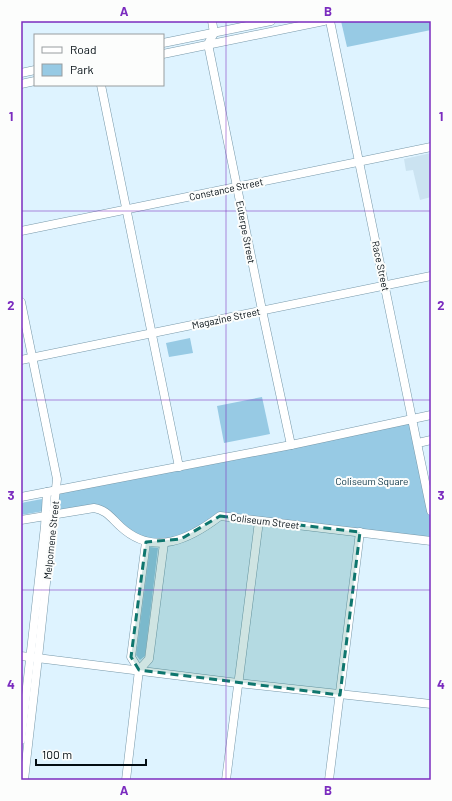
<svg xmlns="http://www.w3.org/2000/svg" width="452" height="801" viewBox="0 0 452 801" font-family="Barlow,sans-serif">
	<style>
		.built { fill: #cbe3f1 }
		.green { fill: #97cae4 }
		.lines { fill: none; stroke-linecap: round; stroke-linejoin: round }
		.minor-casing { stroke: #7899aa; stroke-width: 9 }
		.minor { stroke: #fff; stroke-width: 8 }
		.marked { fill: #0f766e; fill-opacity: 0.2; stroke: #0f766e; stroke-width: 3; stroke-dasharray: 8 5; stroke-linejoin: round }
		.grid { fill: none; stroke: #7b2cbf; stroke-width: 1; stroke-opacity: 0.55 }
		.labels { text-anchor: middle; stroke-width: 4; stroke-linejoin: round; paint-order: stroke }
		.street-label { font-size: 10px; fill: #030d13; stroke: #fcfdfc }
		.park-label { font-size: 10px; fill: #053042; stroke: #fcfdfc }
		.neatline { fill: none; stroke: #7b2cbf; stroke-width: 1.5 }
		.grid-label { font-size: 13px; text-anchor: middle; font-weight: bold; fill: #7b2cbf }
	</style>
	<rect width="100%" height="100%" fill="#def3ff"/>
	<polygon class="built" points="431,153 431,197 420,200 413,170 406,171 404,159"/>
	<g class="green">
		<polygon points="341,21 431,21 431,30 347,47"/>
		<polygon points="190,338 193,353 169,357 166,343"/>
		<polygon points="262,397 270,434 224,443 217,406"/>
		<polygon points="413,419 431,511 431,541 220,516 181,539 146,542 100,509 54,514 56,491"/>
		<polygon points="42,499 45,501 44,511 21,515 21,503"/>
		<polygon points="150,547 158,548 145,656 140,660 136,655"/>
	</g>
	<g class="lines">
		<defs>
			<g id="minor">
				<polyline points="212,21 214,33 208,44 262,310 291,445"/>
				<polyline points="330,21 431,511"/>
				<polyline points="163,43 271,21"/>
				<polyline points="163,54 324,21"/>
				<polyline points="21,73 35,70"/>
				<polyline points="21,84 35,81"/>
				<polyline points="101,85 179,467"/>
				<polyline points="21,231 431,147"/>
				<polyline points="21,302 57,479 38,658 24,780"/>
				<polyline points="21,360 431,276"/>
				<polyline points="418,443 431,440"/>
				<polyline points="21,497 291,445 431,415"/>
				<path d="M21,520L94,508C107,510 112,519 121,527C154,557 190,539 220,516L431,541"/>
				<polyline points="21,656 238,683 431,704"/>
				<polyline points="139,670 131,657 146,542"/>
				<polyline points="21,740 45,526 47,492"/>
				<polyline points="126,780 139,670 149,659 164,543"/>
				<polyline points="226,780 259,521"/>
				<polyline points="329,780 360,532"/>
			</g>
		</defs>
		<use href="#minor" class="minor-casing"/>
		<use href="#minor" class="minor"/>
	</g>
	<path class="marked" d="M220,516L360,532L340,695L139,670L131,657L146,542L181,539Z"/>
	<path class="grid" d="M226,21V780M21,211H431M21,400H431M21,590H431"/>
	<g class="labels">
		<g class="street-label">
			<text transform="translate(226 189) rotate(-12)" y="4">Constance Street</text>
			<text transform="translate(246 232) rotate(79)" y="4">Euterpe Street</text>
			<text transform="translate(381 266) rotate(78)" y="4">Race Street</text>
			<text transform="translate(226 318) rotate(-12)" y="4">Magazine Street</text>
			<text transform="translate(265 521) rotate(7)" y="4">Coliseum Street</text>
			<text transform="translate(51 540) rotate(-84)" y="4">Melpomene Street</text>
		</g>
		<g class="park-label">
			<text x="372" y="485">Coliseum Square</text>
		</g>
	</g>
	<rect width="452" height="801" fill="none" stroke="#fcfdfc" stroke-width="44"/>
	<rect x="34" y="34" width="130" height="52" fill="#fcfdfc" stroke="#989d9f"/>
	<rect x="42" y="47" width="20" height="6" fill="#ffffff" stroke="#989d9f"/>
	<text x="70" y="54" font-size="12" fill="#030d13">Road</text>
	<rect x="42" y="64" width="20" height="12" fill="#97cae4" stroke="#989d9f"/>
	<text x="70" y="74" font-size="12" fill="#030d13">Park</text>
	<path d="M36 759v6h110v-6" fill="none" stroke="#030d13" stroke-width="2"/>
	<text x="42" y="759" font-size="12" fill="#030d13" stroke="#fcfdfc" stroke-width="3" paint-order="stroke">100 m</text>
	<rect x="22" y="22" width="408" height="757" class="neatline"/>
	<g class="grid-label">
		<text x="124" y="16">A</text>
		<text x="328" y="16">B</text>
		<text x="11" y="121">1</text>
		<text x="441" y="121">1</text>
		<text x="11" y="310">2</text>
		<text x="441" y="310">2</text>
		<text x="11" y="500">3</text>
		<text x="441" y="500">3</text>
		<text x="11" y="689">4</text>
		<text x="441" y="689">4</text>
		<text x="124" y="795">A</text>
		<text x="328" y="795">B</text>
	</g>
</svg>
